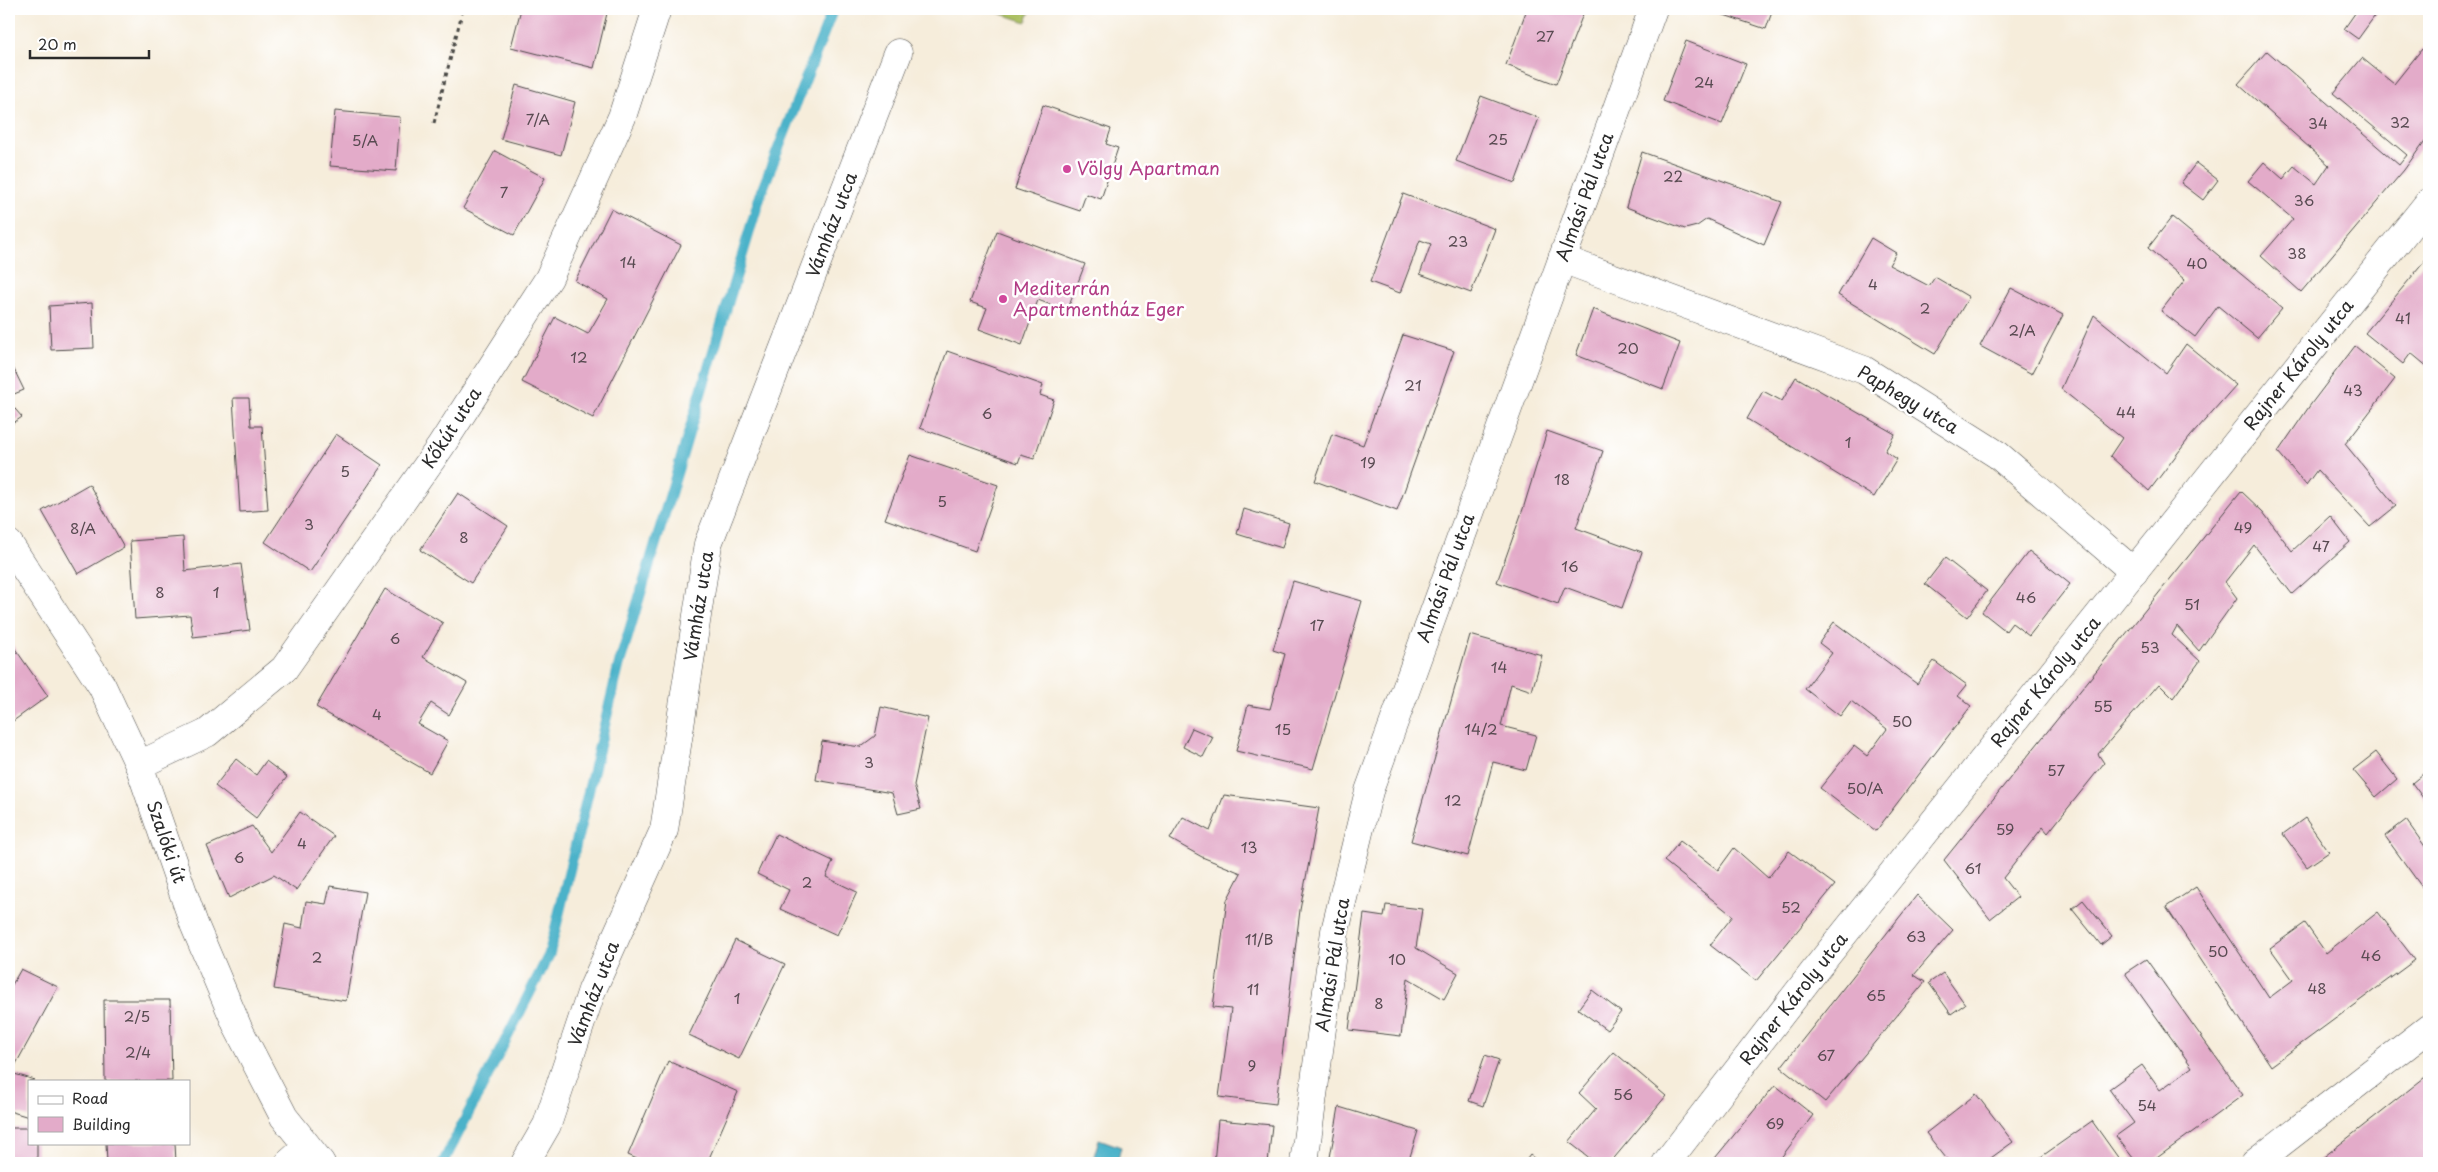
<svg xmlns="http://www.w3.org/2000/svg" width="2438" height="1172" viewBox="0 0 2438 1172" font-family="'Playpen Sans',sans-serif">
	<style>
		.green { fill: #acc063; stroke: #6c7647 }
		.water { fill: #4bb2c9; stroke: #3b6e7a }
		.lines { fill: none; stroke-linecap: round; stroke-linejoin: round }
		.stream { stroke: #4bb2c9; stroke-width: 11 }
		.building { fill: #e3abc9 }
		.minor-casing { stroke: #494845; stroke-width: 29 }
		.major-casing { stroke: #494845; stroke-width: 29 }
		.path { stroke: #494845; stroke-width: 3; stroke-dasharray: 4 4; stroke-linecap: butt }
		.minor { stroke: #fff; stroke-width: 28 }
		.major { stroke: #fff; stroke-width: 28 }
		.hotel-dot { fill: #d1479c; stroke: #fff; stroke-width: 2 }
		.labels { text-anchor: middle; stroke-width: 5; stroke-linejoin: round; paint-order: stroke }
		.number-label { font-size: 15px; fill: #594b52 }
		.hotel-label { font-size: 18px; fill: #b23c85; stroke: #fff; text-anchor: start }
		.street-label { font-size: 18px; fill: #2b2b2b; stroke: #fff }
	</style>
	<rect width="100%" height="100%" fill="#fff"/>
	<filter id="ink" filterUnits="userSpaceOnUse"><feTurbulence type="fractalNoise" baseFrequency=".02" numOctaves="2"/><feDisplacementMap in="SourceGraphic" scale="10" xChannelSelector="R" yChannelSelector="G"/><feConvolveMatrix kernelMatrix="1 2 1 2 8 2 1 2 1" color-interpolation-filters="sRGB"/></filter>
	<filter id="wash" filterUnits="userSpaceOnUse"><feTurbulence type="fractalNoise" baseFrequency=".0096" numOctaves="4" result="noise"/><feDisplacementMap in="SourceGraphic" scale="20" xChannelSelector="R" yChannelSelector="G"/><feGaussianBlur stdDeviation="1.12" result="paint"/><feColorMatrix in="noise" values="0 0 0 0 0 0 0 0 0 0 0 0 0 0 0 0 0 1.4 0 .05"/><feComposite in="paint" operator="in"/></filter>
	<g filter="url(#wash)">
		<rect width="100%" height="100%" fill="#f6eddb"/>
		<polygon class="green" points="987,9 1031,9 1026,22"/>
		<polygon class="water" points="1099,1139 1121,1147 1117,1163 1092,1163"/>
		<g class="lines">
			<polyline class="stream" points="443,1163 549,955 619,665 761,193 833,9"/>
		</g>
		<g id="blocks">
			<g class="building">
				<polygon points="521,9 608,9 594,68 511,47"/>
				<polygon points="1527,9 1585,9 1556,84 1506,65"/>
				<polygon points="1706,9 1773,9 1766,29"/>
				<polygon points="2358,9 2379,10 2358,39 2344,29"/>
				<polygon points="2418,9 2429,9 2429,17"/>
				<polygon points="1686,41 1746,64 1722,124 1663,101"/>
				<polygon points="2422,49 2429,54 2429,135 2404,170 2301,292 2261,256 2293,219 2248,181 2264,162 2283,179 2294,166 2316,184 2329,165 2238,84 2267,51 2399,165 2407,155 2333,93 2362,58 2394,84"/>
				<polygon points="516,85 575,102 561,155 501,139"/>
				<polygon points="1481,96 1539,118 1515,183 1456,161"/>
				<polygon points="1043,105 1111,129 1106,144 1118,148 1101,199 1086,194 1080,211 1015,189"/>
				<polygon points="335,111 400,117 396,171 330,166"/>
				<polygon points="495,151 545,178 514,235 463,208"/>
				<polygon points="1642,152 1782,202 1764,245 1707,219 1697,226 1685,229 1626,207"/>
				<polygon points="2196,163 2218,180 2203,200 2181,183"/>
				<polygon points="1403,194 1495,229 1471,293 1420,274 1431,244 1420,240 1400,293 1370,282"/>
				<polygon points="611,209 681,245 593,418 522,382 555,317 588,334 608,299 575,281"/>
				<polygon points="2172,217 2282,308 2257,338 2218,306 2195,337 2161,311 2185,280 2148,248"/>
				<polygon points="997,231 1085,264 1067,311 1038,300 1022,345 979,329 987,308 970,302"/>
				<polygon points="1871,238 1896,253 1889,265 1929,286 1935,277 1969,297 1935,354 1838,295"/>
				<polygon points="2429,256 2429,368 2411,353 2403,364 2365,333"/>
				<polygon points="2011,288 2063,315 2032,374 1980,346"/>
				<polygon points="92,303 94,348 51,350 49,306"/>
				<polygon points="1593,309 1680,343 1663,389 1576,355"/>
				<polygon points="2094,315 2166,373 2186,344 2236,385 2190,437 2149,491 2110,456 2122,438 2061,389"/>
				<polygon points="1403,335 1454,351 1397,511 1315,481 1332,434 1363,445"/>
				<polygon points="2355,346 2395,379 2345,444 2396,506 2370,527 2317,470 2306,485 2278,452 2311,404"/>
				<polygon points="947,351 1043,385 1040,395 1054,400 1034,459 1021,455 1018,463 920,428"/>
				<polygon points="9,359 24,390 9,396"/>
				<polygon points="1796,377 1895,434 1885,451 1897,459 1874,497 1747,419 1763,391 1782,401"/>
				<polygon points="233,398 249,398 251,426 262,426 268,510 240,512"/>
				<polygon points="9,402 22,417 9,426"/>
				<polygon points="1547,431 1603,451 1576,528 1642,552 1622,608 1565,587 1558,604 1497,582 1523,509"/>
				<polygon points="336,434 382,465 310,572 265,542"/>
				<polygon points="910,455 998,485 975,551 885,519"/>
				<polygon points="89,484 124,547 78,574 42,511"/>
				<polygon points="2241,491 2263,512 2292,551 2330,516 2350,542 2292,594 2254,545 2225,582 2237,598 2199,651 2177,626 2172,635 2200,661 2173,698 2159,684 2098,754 2104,763 2048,833 2043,827 2003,878 2018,897 1990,919 1944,860"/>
				<polygon points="458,493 508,526 471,583 420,550"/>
				<polygon points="1244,509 1289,523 1282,548 1237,534"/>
				<polygon points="183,537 185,571 241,564 250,630 193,637 190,615 135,619 130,541"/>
				<polygon points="2029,551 2070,584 2029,636 2012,623 2006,631 1982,612"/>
				<polygon points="1945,558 1987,591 1967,617 1925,584"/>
				<polygon points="1293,581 1362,601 1313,769 1236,751 1248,705 1270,709 1285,654 1273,650"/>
				<polygon points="385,589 443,623 423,657 467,683 449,715 431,703 418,724 448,741 430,773 316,707"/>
				<polygon points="1834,622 1917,684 1934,661 1967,685 1958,696 1971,706 1876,831 1820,788 1854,746 1867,756 1887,729 1851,701 1840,716 1805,689 1832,653 1819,643"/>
				<polygon points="1470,635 1542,655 1532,691 1511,684 1501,726 1536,735 1526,770 1493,762 1468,856 1411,841"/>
				<polygon points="9,640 48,696 9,724"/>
				<polygon points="881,707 928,718 914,785 921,809 898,814 892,793 816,780 822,741 860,747 875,736"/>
				<polygon points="1192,728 1213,737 1203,757 1183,747"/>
				<polygon points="2376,752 2397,779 2376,797 2353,770"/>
				<polygon points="236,759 256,775 266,761 287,777 256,818 215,786"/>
				<polygon points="2429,769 2429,806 2412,783"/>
				<polygon points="1224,795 1319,808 1300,910 1276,1104 1219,1097 1231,1009 1213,1007 1227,900 1241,873 1202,857 1170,839 1183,817 1210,831"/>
				<polygon points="300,812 334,836 296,890 274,875 229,898 207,846 252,826 271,852"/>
				<polygon points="2305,818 2329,852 2307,867 2283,834"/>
				<polygon points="2406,820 2429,852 2429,897 2385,836"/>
				<polygon points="776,834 833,861 826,877 857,892 837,935 780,909 789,890 757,874"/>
				<polygon points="1680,841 1718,870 1734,848 1768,878 1789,851 1835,885 1756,981 1710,945 1733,916 1664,861"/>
				<polygon points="330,886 365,892 346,1001 274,989 285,924 302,928 306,901 326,904"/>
				<polygon points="2196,887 2269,998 2293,980 2270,948 2305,923 2326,953 2378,912 2415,960 2271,1066 2166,907"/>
				<polygon points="1917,895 1953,930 1914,975 1925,982 1825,1102 1781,1067"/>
				<polygon points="2083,900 2112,936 2101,945 2072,909"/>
				<polygon points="1386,905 1422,909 1416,948 1458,973 1444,999 1408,978 1401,1036 1349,1030 1364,914 1384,917"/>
				<polygon points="735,940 785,964 739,1059 689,1035"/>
				<polygon points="2146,959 2243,1095 2150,1163 2137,1163 2116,1136 2134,1123 2109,1089 2142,1065 2160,1090 2192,1067 2125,973"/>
				<polygon points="21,969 58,987 11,1073 35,1080 29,1081 29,1117 9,1111 9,990"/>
				<polygon points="1943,973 1965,1004 1951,1014 1929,983"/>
				<polygon points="1592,990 1621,1012 1607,1030 1578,1009"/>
				<polygon points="104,1000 170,1000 172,1081 105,1081"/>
				<polygon points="1614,1052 1666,1096 1610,1163 1596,1163 1569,1142 1596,1109 1579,1093"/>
				<polygon points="1485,1055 1499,1060 1483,1106 1469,1101"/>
				<polygon points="668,1061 738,1092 707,1163 646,1163 628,1155"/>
				<polygon points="2429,1074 2429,1162 2315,1163 2325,1156"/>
				<polygon points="1775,1085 1813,1115 1777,1163 1711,1163"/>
				<polygon points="1976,1094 2013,1142 1984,1163 1950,1163 1926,1133"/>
				<polygon points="1339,1107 1418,1131 1408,1163 1329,1163"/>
				<polygon points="1218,1120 1272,1125 1268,1163 1214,1163"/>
				<polygon points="2092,1121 2122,1163 2041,1163 2038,1159"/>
				<polygon points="9,1128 29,1128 29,1143 37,1143 37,1163 9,1163"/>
				<polygon points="106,1143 175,1143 176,1163 107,1163"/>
				<polygon points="1530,1155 1540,1163 1524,1163"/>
			</g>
		</g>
	</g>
	<g filter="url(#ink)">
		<use href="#blocks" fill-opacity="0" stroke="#494845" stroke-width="1"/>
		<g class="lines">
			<defs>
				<g id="minor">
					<polyline points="1562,259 1864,370 1998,455 2134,572"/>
					<polyline points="139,765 207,733 284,669 441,446 549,278 622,117 657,9"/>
					<polyline points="289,1163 307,1147"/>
					<polyline points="525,1163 547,1125 592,990 664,830 708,544 898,53"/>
					<polyline points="1304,1163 1335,931 1369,791 1653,9"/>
					<polyline points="1666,1163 1816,969 2429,202"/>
					<polyline points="2255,1163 2429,1028"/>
				</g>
				<polyline id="major" points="9,544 102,686 139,765 194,924 238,1028 284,1117 321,1163"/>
			</defs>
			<use href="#minor" class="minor-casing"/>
			<use href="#major" class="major-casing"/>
			<polyline class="path" points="434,123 463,9"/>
			<use href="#minor" class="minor"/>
			<use href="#major" class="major"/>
		</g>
	</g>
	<g class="hotel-dot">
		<circle cx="1067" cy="169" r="5"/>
		<circle cx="1003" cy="299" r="5"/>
	</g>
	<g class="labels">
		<g class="number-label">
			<text x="1545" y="42">27</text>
			<text x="1704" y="88">24</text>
			<text x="538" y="125">7/A</text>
			<text x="2400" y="128">32</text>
			<text x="2318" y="129">34</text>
			<text x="1498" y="145">25</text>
			<text x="365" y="146">5/A</text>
			<text x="1673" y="182">22</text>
			<text x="504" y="198">7</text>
			<text x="2304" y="206">36</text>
			<text x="1458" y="247">23</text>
			<text x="2297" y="259">38</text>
			<text x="628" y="268">14</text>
			<text x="2197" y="269">40</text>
			<text x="1873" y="290">4</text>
			<text x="1925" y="314">2</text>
			<text x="2403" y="324">41</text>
			<text x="2022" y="336">2/A</text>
			<text x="1628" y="354">20</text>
			<text x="579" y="363">12</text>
			<text x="1413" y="391">21</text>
			<text x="2353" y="396">43</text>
			<text x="2126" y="418">44</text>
			<text x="987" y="419">6</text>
			<text x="1848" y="448">1</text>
			<text x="1368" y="468">19</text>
			<text x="345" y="477">5</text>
			<text x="1562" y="485">18</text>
			<text x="942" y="507">5</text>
			<text x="309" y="530">3</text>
			<text x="2243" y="533">49</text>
			<text x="83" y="534">8/A</text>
			<text x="464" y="543">8</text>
			<text x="2321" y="552">47</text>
			<text x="1570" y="572">16</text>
			<text x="160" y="598">8</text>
			<text x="216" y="598">1</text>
			<text x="2026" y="603">46</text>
			<text x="2192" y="610">51</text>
			<text x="1317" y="631">17</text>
			<text x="395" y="644">6</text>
			<text x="2150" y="653">53</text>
			<text x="1499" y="673">14</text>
			<text x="2103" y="712">55</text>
			<text x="377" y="720">4</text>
			<text x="1902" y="727">50</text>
			<text x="1283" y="735">15</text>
			<text x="1481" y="735">14/2</text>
			<text x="869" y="768">3</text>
			<text x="2056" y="776">57</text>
			<text x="1865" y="794">50/A</text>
			<text x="1453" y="806">12</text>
			<text x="2005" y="835">59</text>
			<text x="302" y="849">4</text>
			<text x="1249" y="853">13</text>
			<text x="239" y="863">6</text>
			<text x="1973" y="874">61</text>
			<text x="807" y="888">2</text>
			<text x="1791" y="913">52</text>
			<text x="1916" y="942">63</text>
			<text x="1259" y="945">11/B</text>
			<text x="2218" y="957">50</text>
			<text x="2371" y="961">46</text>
			<text x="317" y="963">2</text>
			<text x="1397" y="965">10</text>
			<text x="2317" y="994">48</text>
			<text x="1253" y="995">11</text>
			<text x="1876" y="1001">65</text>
			<text x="737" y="1004">1</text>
			<text x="1379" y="1009">8</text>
			<text x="137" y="1022">2/5</text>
			<text x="138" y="1058">2/4</text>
			<text x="1826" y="1061">67</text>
			<text x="1252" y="1071">9</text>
			<text x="1623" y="1100">56</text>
			<text x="2147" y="1111">54</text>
			<text x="1775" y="1129">69</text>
		</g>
		<g class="hotel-label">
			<text x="1077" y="175">Völgy Apartman</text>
			<text x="1013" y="295">Mediterrán<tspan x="1013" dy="21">Apartmentház Eger</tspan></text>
		</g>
		<g class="street-label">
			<text transform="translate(1585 197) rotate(-70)" y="6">Almási Pál utca</text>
			<text transform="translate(832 225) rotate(-69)" y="6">Vámház utca</text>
			<text transform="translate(2299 365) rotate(-51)" y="6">Rajner Károly utca</text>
			<text transform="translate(1908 400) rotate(31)" y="6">Paphegy utca</text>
			<text transform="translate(452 428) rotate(-57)" y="6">Kőkút utca</text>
			<text transform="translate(1446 578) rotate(-70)" y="6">Almási Pál utca</text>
			<text transform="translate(699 606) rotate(-81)" y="6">Vámház utca</text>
			<text transform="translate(2046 682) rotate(-51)" y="6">Rajner Károly utca</text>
			<text transform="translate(166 842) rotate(71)" y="6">Szalóki út</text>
			<text transform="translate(1333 965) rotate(-81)" y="6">Almási Pál utca</text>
			<text transform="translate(594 994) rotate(-69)" y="6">Vámház utca</text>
			<text transform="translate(1794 999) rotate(-52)" y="6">Rajner Károly utca</text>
		</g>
	</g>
	<rect width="2438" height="1172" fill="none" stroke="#fff" stroke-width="30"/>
	<rect x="28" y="1080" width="162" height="65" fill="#ffffff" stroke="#aaaaaa"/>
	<rect x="38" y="1096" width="25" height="8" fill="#ffffff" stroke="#aaaaaa"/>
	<text x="72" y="1104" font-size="15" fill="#2b2b2b">Road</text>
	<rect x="38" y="1117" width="25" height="15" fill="#e3abc9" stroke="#aaaaaa"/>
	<text x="72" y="1130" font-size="15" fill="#2b2b2b">Building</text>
	<path d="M30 50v8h119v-8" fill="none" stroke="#2b2b2b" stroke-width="2.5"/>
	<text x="38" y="50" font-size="15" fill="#2b2b2b" stroke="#ffffff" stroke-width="4" paint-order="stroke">20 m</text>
</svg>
